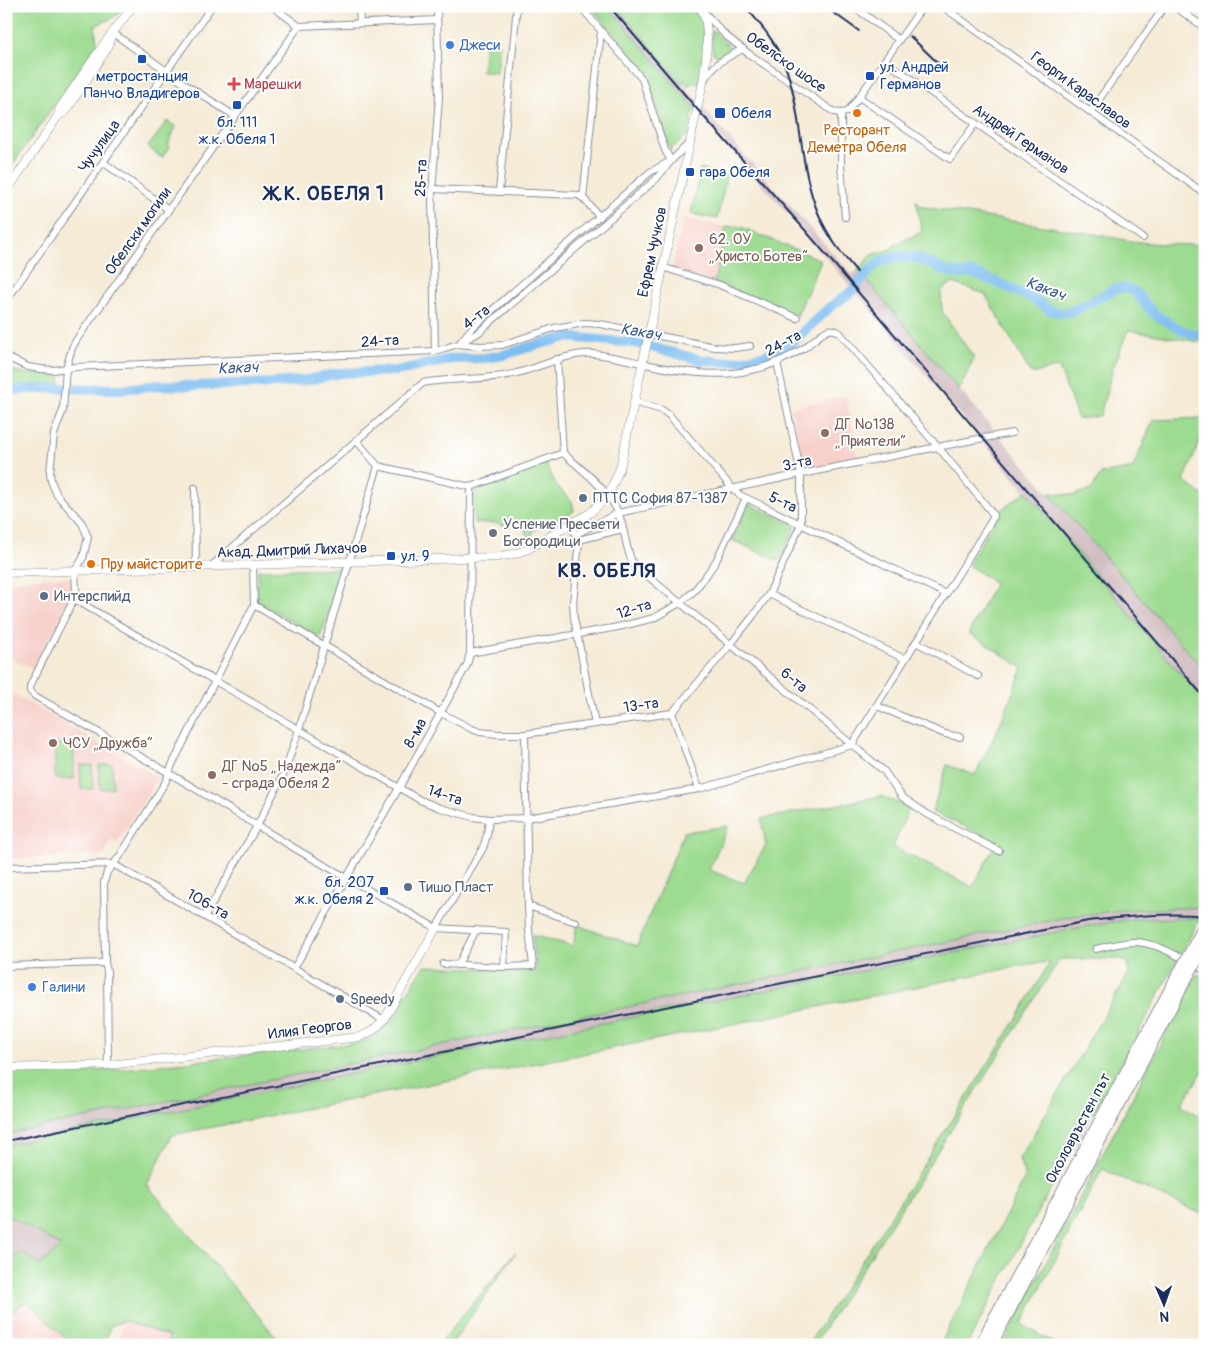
<svg xmlns="http://www.w3.org/2000/svg" width="1211" height="1351" viewBox="0 0 1211 1351" font-family="Pangolin,sans-serif">
	<style>
		.built { fill: #f7d0ca }
		.industrial { fill: #d2bec2 }
		.green { fill: #9ddb90; stroke: #5c8577 }
		.lines { fill: none; stroke-linecap: round; stroke-linejoin: round }
		.river { stroke: #7dbdf1; stroke-width: 10 }
		.minor-casing { stroke: #888d9a; stroke-width: 8 }
		.tertiary-casing { stroke: #888d9a; stroke-width: 9 }
		.trunk-casing { stroke: #888d9a; stroke-width: 13 }
		.minor { stroke: #fff; stroke-width: 6 }
		.tertiary { stroke: #fff; stroke-width: 8 }
		.trunk { stroke: #fff; stroke-width: 11 }
		.rail { stroke: #1b2f5e; stroke-width: 2 }
		.trunk-bridge-casing { stroke: #888d9a; stroke-width: 13; stroke-linecap: butt }
		.trunk-bridge { stroke: #fff; stroke-width: 11 }
		.shop-dot { fill: #3f7fe0; stroke: #fff; stroke-width: 2 }
		.transit-dot { fill: #1a4fb4; stroke: #fff; stroke-width: 2 }
		.health-dot { fill: #e0444e; stroke: #fff; stroke-width: 2 }
		.food-dot { fill: #e8710a; stroke: #fff; stroke-width: 2 }
		.education-dot { fill: #8d6e63; stroke: #fff; stroke-width: 2 }
		.service-dot { fill: #5c6f8a; stroke: #fff; stroke-width: 2 }
		.worship-dot { fill: #6b7280; stroke: #fff; stroke-width: 2 }
		.labels { text-anchor: middle; stroke-width: 4; stroke-linejoin: round; paint-order: stroke }
		.shop-label { font-size: 15px; fill: #366cbe; stroke: #fff; text-anchor: start }
		.street-label { font-size: 15px; fill: #1b2f5e; stroke: #fff }
		.transit-label { font-size: 15px; fill: #164399; stroke: #fff; text-anchor: start }
		.health-label { font-size: 15px; fill: #be3a42; stroke: #fff; text-anchor: start }
		.food-label { font-size: 15px; fill: #c56008; stroke: #fff }
		.education-label { font-size: 15px; fill: #785e54; stroke: #fff; text-anchor: start }
		.service-label { font-size: 15px; fill: #4e5e75; stroke: #fff; text-anchor: start }
		.worship-label { font-size: 15px; fill: #5b616d; stroke: #fff; text-anchor: start }
		.water-label { font-size: 16px; font-style: italic; fill: #385a8a; stroke: #fff }
		.district-label { font-size: 20px; font-weight: bold; letter-spacing: 1px; fill: #1b2f5e; stroke: #fff }
	</style>
	<rect width="100%" height="100%" fill="#fff"/>
	<filter id="ink" filterUnits="userSpaceOnUse"><feTurbulence type="fractalNoise" baseFrequency=".02" numOctaves="2"/><feDisplacementMap in="SourceGraphic" scale="10" xChannelSelector="R" yChannelSelector="G"/><feConvolveMatrix kernelMatrix="1 2 1 2 8 2 1 2 1" color-interpolation-filters="sRGB"/></filter>
	<filter id="wash" filterUnits="userSpaceOnUse"><feTurbulence type="fractalNoise" baseFrequency=".0096" numOctaves="4" result="noise"/><feDisplacementMap in="SourceGraphic" scale="20" xChannelSelector="R" yChannelSelector="G"/><feGaussianBlur stdDeviation="1.12" result="paint"/><feColorMatrix in="noise" values="0 0 0 0 0 0 0 0 0 0 0 0 0 0 0 0 0 1.4 0 .05"/><feComposite in="paint" operator="in"/></filter>
	<g filter="url(#wash)">
		<rect width="100%" height="100%" fill="#f5ebd6"/>
		<g class="built">
			<polygon points="684,218 725,227 713,282 672,269"/>
			<polygon points="846,395 857,458 804,469 791,408"/>
			<polygon points="68,577 70,579 71,584 71,592 69,601 34,669 8,657 8,582 19,581 34,578"/>
			<polygon points="8,691 158,777 117,843 112,840 107,848 105,855 6,859 6,692"/>
			<polygon points="26,1301 73,1345 6,1345 6,1317"/>
			<polygon points="124,1321 170,1336 167,1345 117,1345"/>
		</g>
		<g class="industrial">
			<polygon points="608,6 616,6 732,141 852,275 858,270 992,428 1205,671 1205,700 1179,672 802,229 726,145"/>
			<polygon points="1205,907 1205,910 1200,918 1133,919 434,1057 6,1145 6,1134 1073,916 1122,910"/>
			<polygon points="6,1214 61,1246 40,1265 6,1268"/>
		</g>
		<g class="green">
			<polygon points="6,6 123,6 116,16 95,26 97,44 6,174"/>
			<polygon points="590,6 608,6 694,107 688,134 670,150 646,71"/>
			<path d="M616,6H694C697,9 699,12 701,16C708,33 703,67 699,84L693,83L688,86L684,81L681,83Z"/>
			<path d="M712,31H714C720,39 726,43 734,50L733,52L722,56H717L713,53L711,34Z"/>
			<polygon points="485,43 500,44 497,73 482,72"/>
			<polygon points="167,121 176,127 169,142 169,147 162,158 148,147"/>
			<polygon points="700,169 727,175 717,219 691,214"/>
			<polygon points="916,200 923,207 1094,234 1130,241 1160,244 1205,245 1205,343 1128,330 1112,371 1100,416 1078,419 1059,367 1031,374 985,294 953,283 941,290 942,311 974,358 959,390 858,270 872,255 891,249 897,243 922,232"/>
			<polygon points="738,226 821,260 797,316 714,282 726,227"/>
			<polygon points="6,368 26,374 55,374 60,377 60,386 6,386"/>
			<polygon points="1205,418 1205,428 1184,481 1205,497 1205,671 1049,493 1073,495 1091,490 1101,474 1133,468 1153,420"/>
			<polygon points="546,463 556,485 572,501 574,511 557,523 550,521 533,531 532,537 528,539 522,522 509,527 495,523 474,523 474,492"/>
			<polygon points="1026,491 1179,672 1205,700 1205,907 1122,910 1073,916 6,1134 6,1079 13,1072 113,1070 357,1043 370,1039 381,1030 425,966 536,971 532,935 573,946 577,925 637,946 684,832 728,826 709,870 744,883 766,845 761,819 881,796 909,808 893,847 973,887 997,841 932,812 947,765 975,775 998,729 1023,668 979,639 968,634 995,583 968,565 999,512"/>
			<polygon points="749,504 796,526 779,561 732,540"/>
			<polygon points="343,568 320,638 257,601 258,570"/>
			<polygon points="55,744 74,745 74,779 55,779"/>
			<polygon points="112,764 113,788 100,789 99,765"/>
			<polygon points="80,765 92,765 93,789 81,789"/>
			<polygon points="1200,918 1131,1046 1038,1211 967,1345 940,1345 1025,1178 1019,1159 1129,973 1127,963 1121,959 1060,959 814,1345 808,1345 1016,1020 1050,962 1029,964 704,1030 172,1135 147,1185 283,1345 167,1345 169,1336 124,1321 110,1326 105,1345 73,1345 26,1301 6,1317 6,1268 21,1252 40,1265 61,1246 6,1214 6,1145 434,1057 1087,926 1133,919"/>
			<polygon points="1197,974 1205,977 1205,1068 1181,1105 1205,1119 1205,1213 1204,1215 1102,1169 1022,1324 1057,1345 1003,1345"/>
			<polygon points="516,1252 451,1345 438,1345"/>
		</g>
		<g class="lines">
			<polyline class="river" points="6,390 53,388 123,389 159,385 195,386 275,383 307,380 339,373 396,371 452,359 485,358 503,355 540,344 568,337 635,343 701,360 723,362 744,360 762,356 780,350 793,343 803,332 830,307 851,292 873,267 883,260 897,257 915,257 948,272 961,274 972,273 996,282 1032,298 1050,310 1061,313 1073,311 1115,289 1125,288 1134,291 1154,314 1183,331 1197,335 1205,334"/>
		</g>
	</g>
	<g filter="url(#ink)">
		<g class="lines">
			<defs>
				<g id="minor">
					<polyline points="272,6 299,26 437,20"/>
					<polyline points="359,6 360,23"/>
					<polyline points="580,6 642,79 665,150 671,161"/>
					<polyline points="853,6 899,40"/>
					<polyline points="942,6 1205,194"/>
					<polyline points="1174,6 1205,28"/>
					<polyline points="704,12 725,35 749,54 834,112 841,113"/>
					<polyline points="299,26 77,339 72,348 66,368 63,410 54,434 50,472 51,481 57,495 82,523 88,537 83,558 75,571 76,592 74,599 30,686 30,691 35,696 169,773 301,852 436,928 506,932 504,967"/>
					<polyline points="113,33 189,87 235,116"/>
					<polyline points="885,61 1143,238"/>
					<path d="M704,80C714,63 726,58 743,49"/>
					<polyline points="859,97 950,159 975,124"/>
					<polyline points="1090,112 1165,6"/>
					<polyline points="841,113 847,112 859,97 923,6"/>
					<polyline points="841,113 841,165 845,217"/>
					<polyline points="103,162 168,209"/>
					<polyline points="432,189 578,195 583,198 600,217"/>
					<polyline points="499,192 517,6"/>
					<polyline points="583,198 601,31"/>
					<polyline points="662,267 720,285 797,318"/>
					<polyline points="6,301 212,6"/>
					<polyline points="461,341 472,328 650,172 667,163"/>
					<polyline points="460,343 478,333 656,179 671,161 690,142"/>
					<polyline points="435,351 432,193 439,97 437,6"/>
					<polyline points="6,357 28,367 41,369 53,370 75,367 435,351 458,344 479,346 502,345 554,328 585,323 600,324 715,347 735,348 750,346"/>
					<path d="M557,359L563,453C582,470 607,488 618,512C625,528 625,548 633,564L884,771L902,797L927,814L999,851"/>
					<polyline points="634,402 662,410 670,416 733,489 740,495 946,594"/>
					<polyline points="356,440 378,466 471,487 563,453"/>
					<polyline points="195,488 196,567"/>
					<polyline points="570,525 579,540 573,603 574,618 595,724"/>
					<polyline points="576,534 618,513 801,474 973,440 1012,433"/>
					<polyline points="579,540 622,529"/>
					<path d="M210,567L423,383C431,381 440,381 449,380C472,378 495,379 517,373C543,367 566,352 594,354C613,356 631,361 650,365C684,372 717,378 751,370C769,367 788,358 804,348C812,343 819,334 828,330C833,329 835,330 839,332L938,447L993,514V518L852,745"/>
					<polyline points="769,594 905,659"/>
					<polyline points="74,599 420,800 440,808 473,817 489,819 527,818 699,789 852,745"/>
					<polyline points="254,605 441,713 472,729 480,732 498,734 525,734 672,713 731,644 753,616 769,594 801,524 801,474 777,362"/>
					<polyline points="916,642 978,676"/>
					<polyline points="470,653 618,627 654,618 680,603 694,591 705,577 716,561 746,498"/>
					<polyline points="877,706 945,734 960,737"/>
					<polyline points="672,713 699,789"/>
					<polyline points="6,867 113,864 384,1020"/>
					<polyline points="528,906 576,922"/>
					<polyline points="205,916 257,826 284,773 299,730 378,466"/>
					<polyline points="436,928 483,848 487,835 489,819"/>
					<path d="M1096,949C1109,946 1122,942 1135,942C1160,943 1183,960 1205,970"/>
					<polyline points="443,964 504,967 533,966 529,930 528,906 525,734"/>
					<polyline points="458,965 476,930"/>
					<polyline points="6,966 105,963"/>
					<polyline points="294,968 399,788 467,665 470,653 471,487"/>
					<polyline points="108,1065 107,971 105,963 104,882 107,872 120,856 166,781 172,765 254,605 253,565"/>
				</g>
				<g id="tertiary">
					<polyline points="58,116 66,111 108,47 111,38"/>
					<polyline points="6,192 58,116 60,108 104,44 133,6"/>
					<path d="M6,573L497,557L514,554L528,549L590,513L608,496L620,468L703,82C706,63 712,21 699,6"/>
					<polyline points="6,1068 108,1065 360,1037 372,1031 384,1020 436,928"/>
				</g>
				<g id="trunk">
					<polyline points="980,1345 1179,973"/>
					<polyline points="991,1345 1187,977"/>
				</g>
			</defs>
			<use href="#minor" class="minor-casing"/>
			<use href="#tertiary" class="tertiary-casing"/>
			<use href="#trunk" class="trunk-casing"/>
			<use href="#minor" class="minor"/>
			<use href="#tertiary" class="tertiary"/>
			<use href="#trunk" class="trunk"/>
			<g class="rail">
				<polyline points="609,6 697,109 805,230 1205,698"/>
				<path d="M745,6C760,24 775,41 784,63C803,110 798,167 819,215C828,237 842,254 857,272"/>
				<polyline points="824,6 859,31"/>
				<polyline points="1197,6 1205,12"/>
				<polyline points="910,36 946,71"/>
				<path d="M6,1141L1088,921C1126,917 1166,912 1205,916"/>
			</g>
			<defs>
				<g id="trunk-bridge">
					<polyline points="1179,973 1205,925"/>
					<polyline points="1187,977 1205,945"/>
				</g>
			</defs>
			<use href="#trunk-bridge" class="trunk-bridge-casing"/>
			<use href="#trunk-bridge" class="trunk-bridge"/>
		</g>
	</g>
	<g class="shop-dot">
		<circle cx="450" cy="45" r="5"/>
		<circle cx="32" cy="987" r="5"/>
	</g>
	<g class="transit-dot">
		<rect x="137" y="54" width="10" height="10" rx="2.5"/>
		<rect x="865" y="71" width="10" height="10" rx="2.5"/>
		<rect x="232" y="100" width="10" height="10" rx="2.5"/>
		<rect x="714" y="107" width="12" height="12" rx="2.5"/>
		<rect x="685" y="167" width="10" height="10" rx="2.5"/>
		<rect x="386" y="551" width="10" height="10" rx="2.5"/>
		<rect x="379" y="886" width="10" height="10" rx="2.5"/>
	</g>
	<path class="health-dot" d="M231.5 76.5h5v5h5v5h-5v5h-5v-5h-5v-5h5z"/>
	<g class="food-dot">
		<circle cx="857" cy="113" r="5"/>
		<circle cx="91" cy="564" r="5"/>
	</g>
	<g class="education-dot">
		<circle cx="699" cy="248" r="5"/>
		<circle cx="825" cy="433" r="5"/>
		<circle cx="53" cy="743" r="5"/>
		<circle cx="212" cy="775" r="5"/>
	</g>
	<g class="service-dot">
		<circle cx="583" cy="498" r="5"/>
		<circle cx="44" cy="596" r="5"/>
		<circle cx="408" cy="887" r="5"/>
		<circle cx="340" cy="999" r="5"/>
	</g>
	<circle class="worship-dot" cx="493" cy="533" r="5"/>
	<g class="labels">
		<g class="shop-label">
			<text x="460" y="50">Джеси</text>
			<text x="42" y="992">Галини</text>
		</g>
		<g class="street-label">
			<text transform="translate(786 62) rotate(35)" y="5">Обелско шосе</text>
			<text transform="translate(1081 90) rotate(36)" y="5">Георги Караславов</text>
			<text transform="translate(1021 139) rotate(34)" y="5">Андрей Германов</text>
			<text transform="translate(99 146) rotate(-55)" y="5">Чучулица</text>
			<text transform="translate(421 178) rotate(-87)" y="5">25-та</text>
			<text transform="translate(138 231) rotate(-55)" y="5">Обелски могили</text>
			<text transform="translate(652 252) rotate(-78)" y="5">Ефрем Чучков</text>
			<text transform="translate(476 317) rotate(-37)" y="5">4-та</text>
			<text transform="translate(380 341) rotate(-3)" y="5">24-та</text>
			<text transform="translate(783 343) rotate(-28)" y="5">24-та</text>
			<text transform="translate(797 463) rotate(-12)" y="5">3-та</text>
			<text transform="translate(783 502) rotate(26)" y="5">5-та</text>
			<text transform="translate(292 550) rotate(-2)" y="5">Акад. Дмитрий Лихачов</text>
			<text transform="translate(634 609) rotate(-17)" y="5">12-та</text>
			<text transform="translate(794 680) rotate(40)" y="5">6-та</text>
			<text transform="translate(641 705) rotate(-8)" y="5">13-та</text>
			<text transform="translate(415 733) rotate(-61)" y="5">8-ма</text>
			<text transform="translate(445 795) rotate(19)" y="5">14-та</text>
			<text transform="translate(208 904) rotate(30)" y="5">106-та</text>
			<text transform="translate(310 1029) rotate(-7)" y="5">Илия Георгов</text>
			<text transform="translate(1078 1128) rotate(-62)" y="5">Околовръстен път</text>
		</g>
		<g class="transit-label">
			<text x="880" y="72">ул. Андрей<tspan x="880" dy="17">Германов</tspan></text>
			<text x="142" y="81" text-anchor="middle">метростанция<tspan x="142" dy="17">Панчо Владигеров</tspan></text>
			<text x="731" y="118">Обеля</text>
			<text x="237" y="127" text-anchor="middle">бл. 111<tspan x="237" dy="17">ж.к. Обеля 1</tspan></text>
			<text x="700" y="177">гара Обеля</text>
			<text x="401" y="561">ул. 9</text>
			<text x="374" y="887" text-anchor="end">бл. 207<tspan x="374" dy="17">ж.к. Обеля 2</tspan></text>
		</g>
		<g class="health-label">
			<text x="244" y="89">Марешки</text>
		</g>
		<g class="food-label">
			<text x="857" y="135">Ресторант<tspan x="857" dy="17">Деметра Обеля</tspan></text>
			<text x="101" y="569" text-anchor="start">Пру майсторите</text>
		</g>
		<g class="education-label">
			<text x="709" y="244">62. ОУ<tspan x="709" dy="17">„Христо Ботев“</tspan></text>
			<text x="835" y="429">ДГ №138<tspan x="835" dy="17">„Приятели“</tspan></text>
			<text x="63" y="748">ЧСУ „Дружба“</text>
			<text x="222" y="771">ДГ №5 „Надежда“<tspan x="222" dy="17">- сграда Обеля 2</tspan></text>
		</g>
		<g class="service-label">
			<text x="593" y="503">ПТТС София 87-1387</text>
			<text x="54" y="601">Интерспийд</text>
			<text x="418" y="892">Тишо Пласт</text>
			<text x="350" y="1004">Speedy</text>
		</g>
		<g class="worship-label">
			<text x="503" y="529">Успение Пресвети<tspan x="503" dy="17">Богородици</tspan></text>
		</g>
		<g class="water-label">
			<text transform="translate(1046 288) rotate(21)" y="6">Какач</text>
			<text transform="translate(641 331) rotate(10)" y="6">Какач</text>
			<text transform="translate(238 367) rotate(-2)" y="6">Какач</text>
		</g>
		<g class="district-label">
			<text x="325" y="200">Ж.К. ОБЕЛЯ 1</text>
			<text x="607" y="577">КВ. ОБЕЛЯ</text>
		</g>
	</g>
	<rect width="1211" height="1351" fill="none" stroke="#fff" stroke-width="25"/>
	<g transform="translate(1164 1304) rotate(178)" stroke="#ffffff" stroke-width="4" paint-order="stroke">
	<path d="M0-4L9 19L0 12L-9 19Z" fill="#1b2f5e"/>
	<text y="-8" font-size="14" font-weight="bold" text-anchor="middle" fill="#1b2f5e">N</text>
	</g>
</svg>
